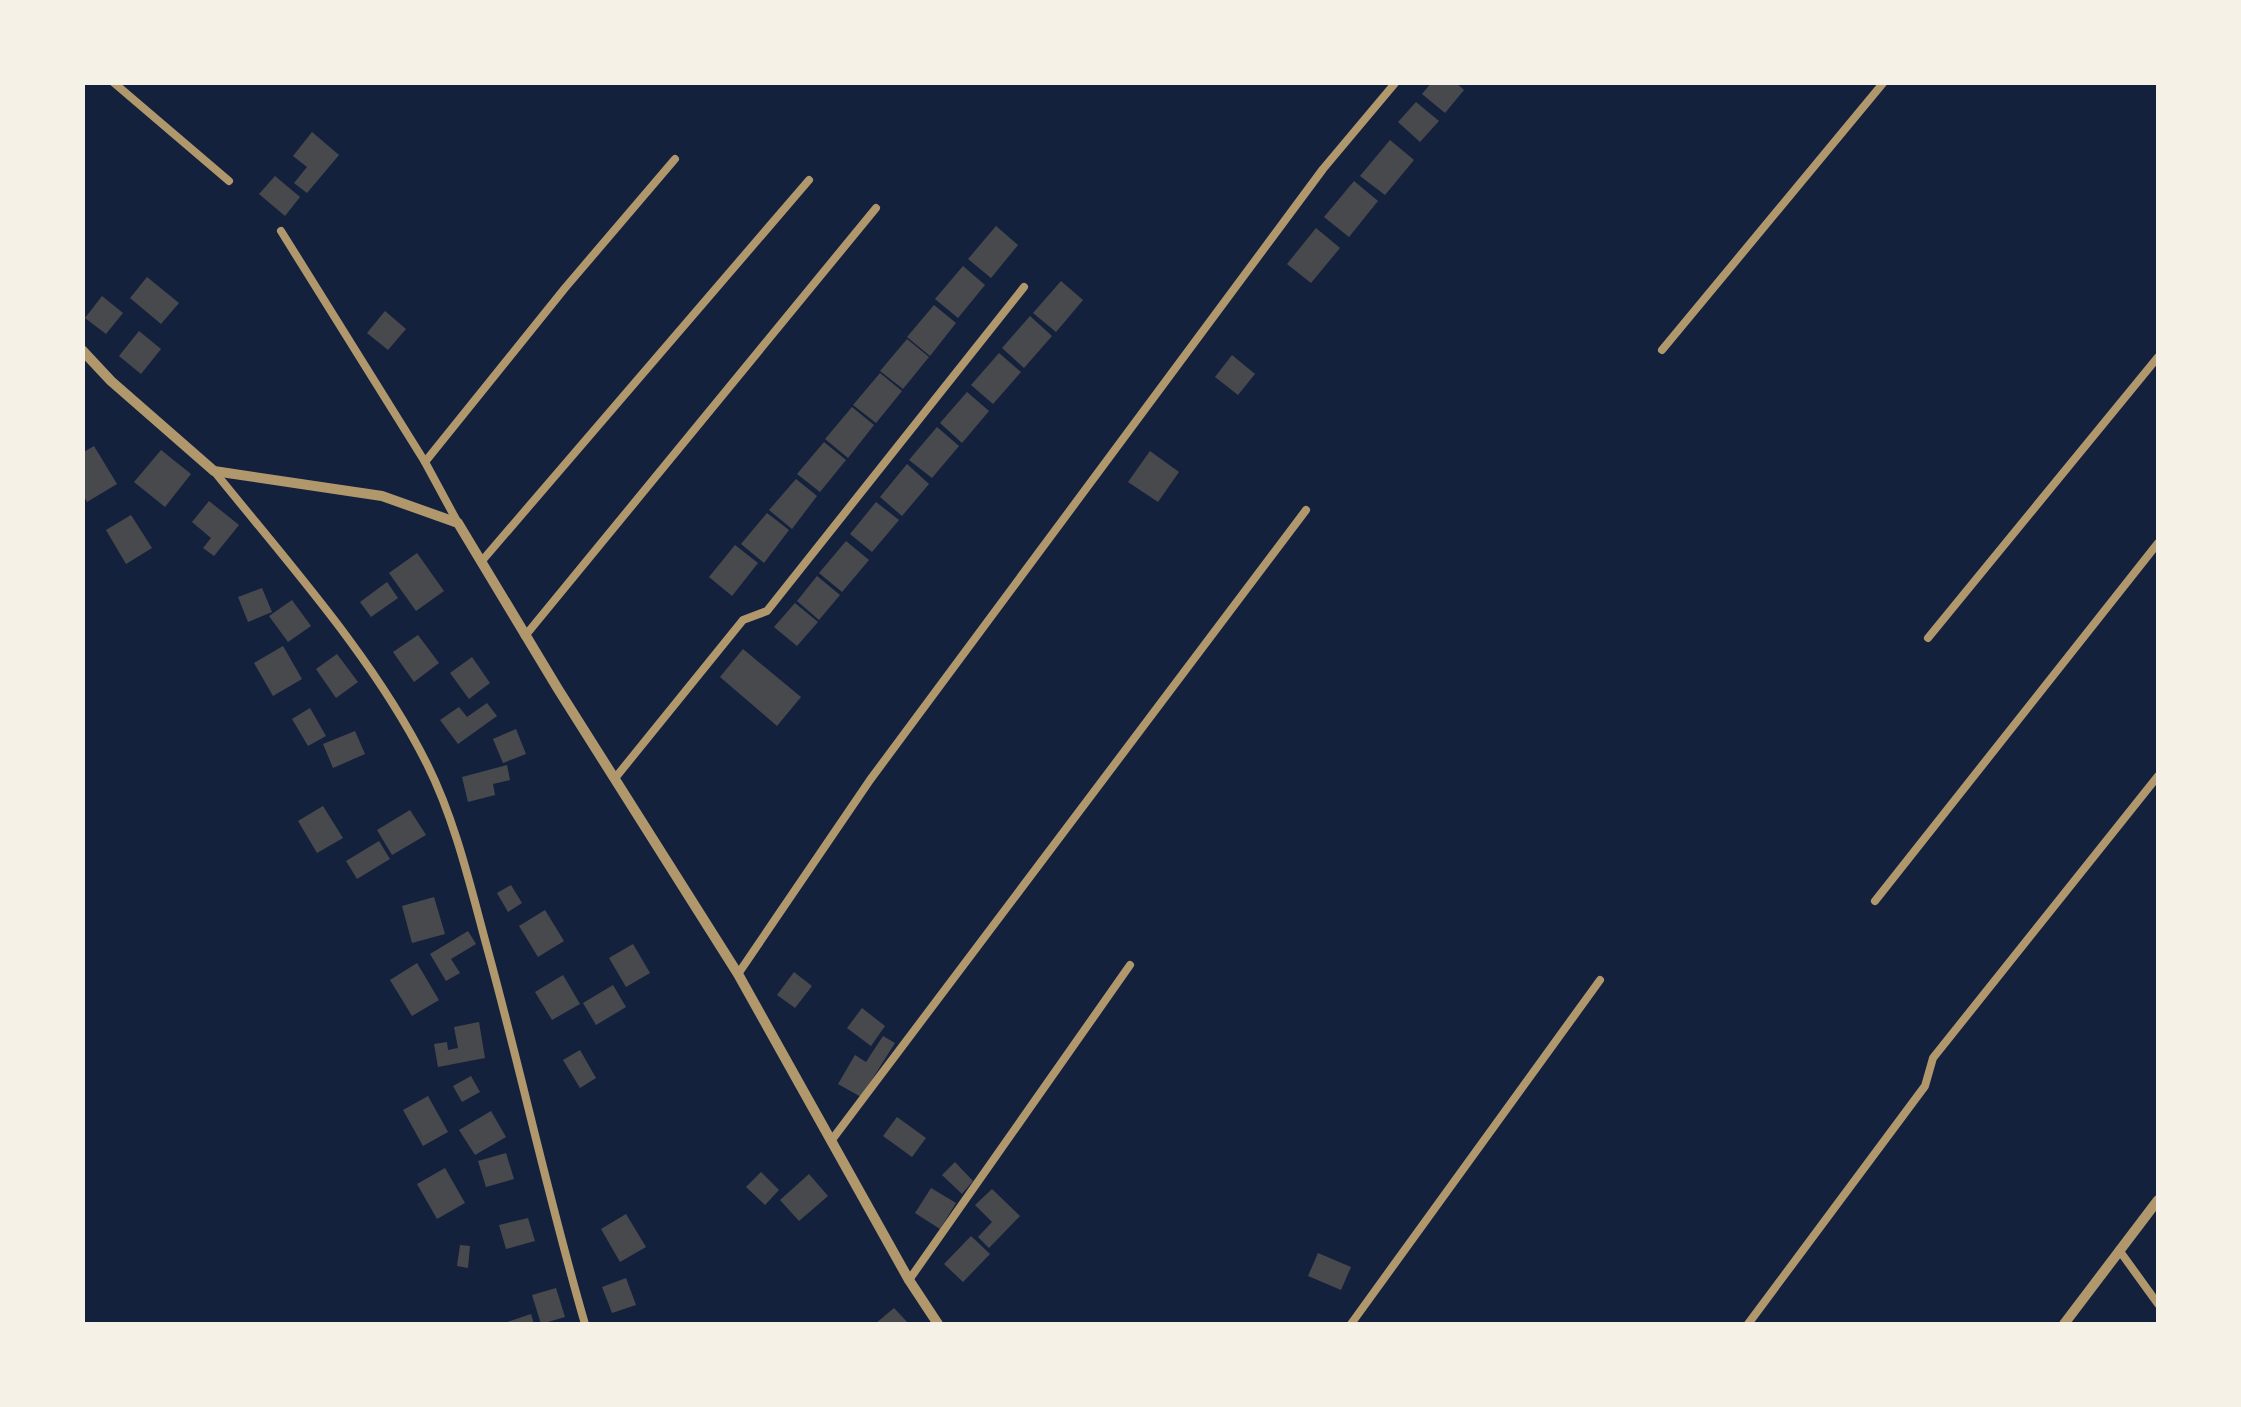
<svg xmlns="http://www.w3.org/2000/svg" width="2241" height="1407" viewBox="0 0 2241 1407" font-family="'Nunito Sans',sans-serif">
	<style>
		.building { fill: #48494c }
		.lines { fill: none; stroke-linecap: round; stroke-linejoin: round }
		.minor { stroke: #b1986c; stroke-width: 8 }
		.tertiary { stroke: #b1986c; stroke-width: 10 }
	</style>
	<rect width="100%" height="100%" fill="#14213d"/>
	<g class="building">
		<polygon points="1432,82 1455,82 1464,90 1445,113 1422,94"/>
		<polygon points="1416,102 1439,121 1420,142 1398,122"/>
		<polygon points="312,132 339,155 307,193 294,183 307,167 293,156"/>
		<polygon points="1390,140 1414,160 1385,195 1360,176"/>
		<polygon points="275,176 300,197 285,216 259,194"/>
		<polygon points="1354,181 1378,201 1349,237 1324,217"/>
		<polygon points="996,226 1018,245 991,278 968,259"/>
		<polygon points="1316,228 1340,248 1311,283 1287,264"/>
		<polygon points="963,266 985,285 958,318 935,299"/>
		<polygon points="147,277 179,303 161,324 130,298"/>
		<polygon points="1061,281 1083,300 1056,332 1033,313"/>
		<polygon points="102,296 123,313 106,334 85,318"/>
		<polygon points="934,305 956,323 930,356 907,337"/>
		<polygon points="385,311 406,329 388,350 367,333"/>
		<polygon points="1030,316 1052,336 1024,368 1002,348"/>
		<polygon points="139,331 161,349 141,374 119,356"/>
		<polygon points="907,339 929,357 903,389 880,371"/>
		<polygon points="999,353 1021,372 993,404 971,385"/>
		<polygon points="1232,355 1255,374 1238,395 1215,377"/>
		<polygon points="880,373 902,391 876,423 853,405"/>
		<polygon points="967,392 989,411 962,443 940,423"/>
		<polygon points="852,407 874,425 848,458 825,439"/>
		<polygon points="937,427 959,446 932,478 909,460"/>
		<polygon points="824,442 846,460 820,492 797,474"/>
		<polygon points="94,446 117,484 87,502 82,493 82,453"/>
		<polygon points="161,450 191,474 165,507 134,482"/>
		<polygon points="1150,451 1179,472 1158,502 1128,482"/>
		<polygon points="907,464 929,484 902,516 880,497"/>
		<polygon points="796,479 817,496 792,529 769,510"/>
		<polygon points="209,501 239,525 214,556 203,548 211,538 192,522"/>
		<polygon points="876,502 899,520 872,552 850,534"/>
		<polygon points="767,513 789,530 764,563 741,544"/>
		<polygon points="131,515 152,548 126,564 106,530"/>
		<polygon points="846,541 869,560 842,592 819,573"/>
		<polygon points="735,545 758,563 732,596 709,577"/>
		<polygon points="417,553 444,591 416,611 389,573"/>
		<polygon points="817,576 840,595 819,620 797,601"/>
		<polygon points="387,582 398,598 371,617 360,602"/>
		<polygon points="262,588 272,612 248,622 238,597"/>
		<polygon points="292,600 311,626 288,642 269,616"/>
		<polygon points="795,603 818,622 797,646 774,627"/>
		<polygon points="418,635 439,663 414,682 393,652"/>
		<polygon points="283,646 302,679 273,696 254,663"/>
		<polygon points="743,649 801,697 777,726 720,677"/>
		<polygon points="337,654 358,682 336,698 316,669"/>
		<polygon points="472,657 490,683 469,699 450,673"/>
		<polygon points="487,703 497,716 458,744 440,720 459,707 467,717"/>
		<polygon points="310,708 326,736 308,746 292,719"/>
		<polygon points="516,729 526,754 503,763 493,739"/>
		<polygon points="355,731 365,754 333,768 323,744"/>
		<polygon points="507,765 510,780 493,784 495,795 468,802 462,777"/>
		<polygon points="323,806 343,838 317,853 298,821"/>
		<polygon points="410,810 426,835 392,855 377,830"/>
		<polygon points="379,841 390,859 357,879 346,861"/>
		<polygon points="511,885 522,903 508,912 497,893"/>
		<polygon points="434,897 445,934 412,943 402,906"/>
		<polygon points="545,910 564,941 538,957 519,926"/>
		<polygon points="468,931 476,944 451,959 460,973 446,981 430,954"/>
		<polygon points="633,944 650,973 626,987 609,958"/>
		<polygon points="417,963 439,1000 412,1016 390,980"/>
		<polygon points="794,972 812,986 795,1008 777,995"/>
		<polygon points="563,975 580,1004 552,1020 535,992"/>
		<polygon points="613,985 626,1007 596,1025 583,1003"/>
		<polygon points="862,1008 885,1026 871,1046 847,1028"/>
		<polygon points="479,1022 485,1058 438,1067 434,1044 447,1042 448,1050 458,1048 454,1027"/>
		<polygon points="883,1036 895,1043 861,1097 838,1084 855,1055 866,1062"/>
		<polygon points="580,1050 596,1078 580,1088 563,1060"/>
		<polygon points="471,1076 480,1092 462,1102 453,1086"/>
		<polygon points="428,1096 448,1132 423,1146 403,1110"/>
		<polygon points="491,1111 506,1137 475,1155 459,1130"/>
		<polygon points="897,1117 926,1138 912,1157 883,1136"/>
		<polygon points="506,1153 514,1179 486,1187 478,1161"/>
		<polygon points="955,1162 973,1181 962,1194 942,1175"/>
		<polygon points="445,1168 465,1203 437,1219 417,1184"/>
		<polygon points="761,1172 779,1190 765,1205 746,1187"/>
		<polygon points="809,1174 828,1196 799,1221 780,1200"/>
		<polygon points="931,1188 956,1203 940,1229 915,1213"/>
		<polygon points="992,1189 1020,1216 989,1248 978,1237 992,1222 975,1205"/>
		<polygon points="626,1214 646,1247 620,1262 601,1229"/>
		<polygon points="528,1218 535,1241 506,1249 499,1225"/>
		<polygon points="971,1236 990,1254 963,1282 944,1264"/>
		<polygon points="460,1245 470,1246 468,1268 457,1266"/>
		<polygon points="1318,1253 1351,1267 1341,1290 1308,1276"/>
		<polygon points="626,1278 636,1305 612,1313 602,1287"/>
		<polygon points="556,1288 565,1317 541,1324 532,1295"/>
		<polygon points="894,1308 909,1324 875,1324"/>
		<polygon points="531,1314 534,1324 501,1324"/>
	</g>
	<g class="lines">
		<g class="minor">
			<polyline points="113,82 229,181"/>
			<polyline points="281,231 425,462 458,523"/>
			<polyline points="1662,350 1884,82"/>
			<polyline points="425,462 565,288 675,159"/>
			<path d="M214,471C288,563 374,658 427,764C456,822 471,889 488,951C522,1075 549,1201 585,1324"/>
			<polyline points="481,562 809,180"/>
			<polyline points="525,636 876,208"/>
			<polyline points="1928,638 2158,357"/>
			<polyline points="616,777 743,620 767,611 1024,287"/>
			<polyline points="1875,901 2158,543"/>
			<polyline points="738,974 870,780 1323,169 1396,82"/>
			<polyline points="831,1141 1306,510"/>
			<polyline points="2119,1250 2158,1304"/>
			<polyline points="909,1280 1130,965"/>
			<polyline points="1351,1324 1600,980"/>
			<polyline points="1748,1324 1925,1086 1933,1058 2158,776"/>
		</g>
		<g class="tertiary">
			<polyline points="82,350 111,381 214,471 382,496 458,523 558,689 738,974 909,1280 938,1324"/>
			<polyline points="2064,1324 2158,1200"/>
		</g>
	</g>
	<rect width="2241" height="1407" fill="none" stroke="#f6f1e7" stroke-width="170"/>
</svg>
